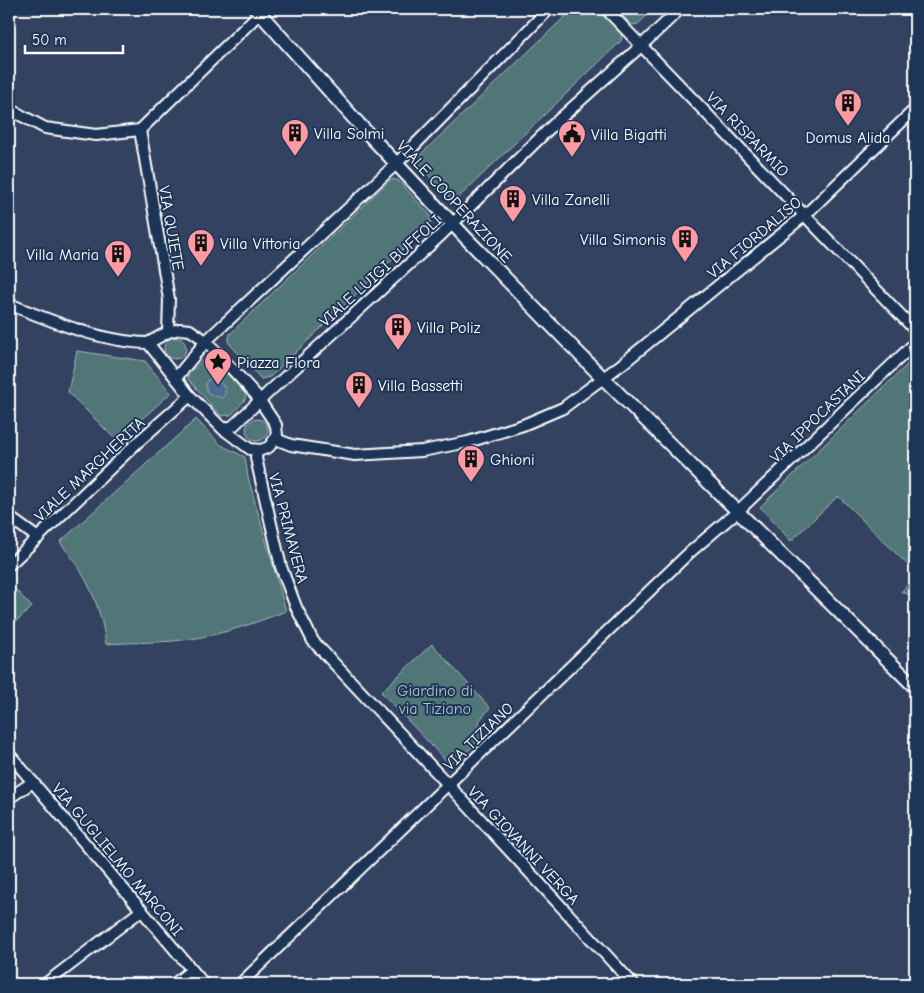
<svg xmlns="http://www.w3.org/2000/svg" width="924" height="993" viewBox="0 0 924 993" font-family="'Comic Neue',sans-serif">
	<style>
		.green { fill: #517677; stroke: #a8babb }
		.water { fill: #486c8f; stroke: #91a7bc }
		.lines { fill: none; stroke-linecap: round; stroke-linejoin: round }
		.minor-casing { stroke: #fff; stroke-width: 14 }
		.tertiary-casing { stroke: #fff; stroke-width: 16 }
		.minor { stroke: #1d3557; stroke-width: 10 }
		.tertiary { stroke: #1d3557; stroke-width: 12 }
		.labels { text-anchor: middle; stroke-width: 4; stroke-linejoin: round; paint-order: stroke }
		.poi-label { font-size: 16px; fill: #fff; stroke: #1d3557; text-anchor: start }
		.street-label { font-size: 16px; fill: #fff; stroke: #1d3557 }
		.park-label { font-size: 16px; fill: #b1c1c2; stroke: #1d3557 }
	</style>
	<rect width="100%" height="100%" fill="#334260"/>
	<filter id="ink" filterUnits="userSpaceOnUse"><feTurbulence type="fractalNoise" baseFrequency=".02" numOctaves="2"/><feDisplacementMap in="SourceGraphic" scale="10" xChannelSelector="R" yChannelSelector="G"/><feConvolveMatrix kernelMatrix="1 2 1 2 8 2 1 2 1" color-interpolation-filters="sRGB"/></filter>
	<g filter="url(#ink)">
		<g class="green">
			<polygon points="573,9 597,9 622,34 621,41 458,198 451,199 417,163 420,155"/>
			<polygon points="616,9 654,9 638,24 632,25"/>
			<polygon points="393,179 399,181 430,215 431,222 270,377 261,379 228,342 230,334 388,182"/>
			<circle cx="175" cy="348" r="11"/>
			<polygon points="77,351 145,361 171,393 117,441 68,392"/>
			<polygon points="915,357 915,572 838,496 791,541 760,507"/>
			<polygon points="205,358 215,359 246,395 245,400 231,415 221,416 188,379 188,374"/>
			<path d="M196,419L221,445L245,457L248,477L286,611C255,623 224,634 191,639C163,643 134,642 106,644C100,602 86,575 60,542Z"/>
			<circle cx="257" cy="430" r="11"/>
			<polygon points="915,577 915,596 901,592"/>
			<polygon points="13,587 32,607 9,628 9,592"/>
			<polygon points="432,644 490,708 479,721 483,736 468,751 450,765 381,692"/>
		</g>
		<path class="water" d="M210,378L217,379L225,388V395L221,398L208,393C205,386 204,383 210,378Z"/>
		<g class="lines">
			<defs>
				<g id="minor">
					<polyline points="606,9 915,330"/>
					<polyline points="9,109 45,128 96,135 140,130 264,9"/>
					<polyline points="140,130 169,299 168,332"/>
					<path d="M9,304C51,321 102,342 148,343"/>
					<polygon points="180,329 190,330 206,341 256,395 276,425 277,436 269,447 261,450 250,449 223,429 190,396 148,343 168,332"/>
					<polyline points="176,378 206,341 396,164 549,9"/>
					<polyline points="223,429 233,426 272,389 441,235 553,125 641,46 680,9"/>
					<polyline points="276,439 291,445 355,455 422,451 468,442 523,425 563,408 622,364 805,215 915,109"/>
					<polyline points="257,451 256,458 260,476 281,567 296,607 313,641 456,793 633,984"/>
					<polyline points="9,517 38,538"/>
					<polyline points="9,565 139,441 190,396"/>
					<polyline points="9,754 204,984"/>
					<polyline points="9,798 33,782"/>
					<polyline points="45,984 142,910"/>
					<polyline points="174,984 192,970"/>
					<polyline points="240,984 689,553 738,511 915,343"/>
				</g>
				<polyline id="tertiary" points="256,9 359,124 466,238 594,369 915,687"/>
			</defs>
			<use href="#minor" class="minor-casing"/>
			<use href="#tertiary" class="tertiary-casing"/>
			<use href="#minor" class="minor"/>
			<use href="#tertiary" class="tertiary"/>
		</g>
	</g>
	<defs>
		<symbol id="building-pin" viewBox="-11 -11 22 30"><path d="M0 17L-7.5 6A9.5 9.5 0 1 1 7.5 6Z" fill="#ff9aa2" stroke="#1d3557"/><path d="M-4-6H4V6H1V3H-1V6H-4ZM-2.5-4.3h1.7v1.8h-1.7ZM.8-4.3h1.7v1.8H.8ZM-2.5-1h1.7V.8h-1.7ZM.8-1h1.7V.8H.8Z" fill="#111"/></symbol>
		<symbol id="civic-pin" viewBox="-11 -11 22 30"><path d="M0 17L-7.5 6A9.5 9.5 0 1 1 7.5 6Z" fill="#ff9aa2" stroke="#1d3557"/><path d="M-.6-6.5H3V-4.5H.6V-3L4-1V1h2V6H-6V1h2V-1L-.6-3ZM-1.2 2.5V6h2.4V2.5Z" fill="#111"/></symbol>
		<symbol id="sight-pin" viewBox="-11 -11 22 30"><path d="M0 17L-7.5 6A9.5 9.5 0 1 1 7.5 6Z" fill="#ff9aa2" stroke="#1d3557"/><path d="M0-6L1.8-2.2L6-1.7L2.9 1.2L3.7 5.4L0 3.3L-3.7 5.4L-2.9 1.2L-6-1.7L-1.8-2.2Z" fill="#111"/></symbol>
	</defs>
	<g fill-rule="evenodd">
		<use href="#building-pin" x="832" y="87" width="32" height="43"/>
		<use href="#building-pin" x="279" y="117" width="32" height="43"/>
		<use href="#civic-pin" x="556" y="118" width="32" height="43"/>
		<use href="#building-pin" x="497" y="183" width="32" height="43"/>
		<use href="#building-pin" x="669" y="223" width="32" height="43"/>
		<use href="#building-pin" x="185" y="227" width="32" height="43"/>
		<use href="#building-pin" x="102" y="238" width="32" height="43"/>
		<use href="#building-pin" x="382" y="311" width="32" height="43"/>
		<use href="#sight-pin" x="202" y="346" width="32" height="43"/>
		<use href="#building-pin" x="343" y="369" width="32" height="43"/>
		<use href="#building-pin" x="455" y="443" width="32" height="43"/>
	</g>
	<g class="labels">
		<g class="poi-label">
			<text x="314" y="139">Villa Solmi</text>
			<text x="591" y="140">Villa Bigatti</text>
			<text x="848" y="143" text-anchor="middle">Domus Alida</text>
			<text x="532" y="205">Villa Zanelli</text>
			<text x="666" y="245" text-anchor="end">Villa Simonis</text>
			<text x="220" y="249">Villa Vittoria</text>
			<text x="99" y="260" text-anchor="end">Villa Maria</text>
			<text x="417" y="333">Villa Poliz</text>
			<text x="237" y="368">Piazza Flora</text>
			<text x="378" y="391">Villa Bassetti</text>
			<text x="490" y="465">Ghioni</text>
		</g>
		<g class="street-label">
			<text transform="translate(748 134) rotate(46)" y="6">VIA RISPARMIO</text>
			<text transform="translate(455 201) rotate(47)" y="6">VIALE COOPERAZIONE</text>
			<text transform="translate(172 228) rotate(80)" y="6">VIA QUIETE</text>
			<text transform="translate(754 237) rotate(-40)" y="6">VIA FIORDALISO</text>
			<text transform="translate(380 270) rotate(-42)" y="6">VIALE LUIGI BUFFOLI</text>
			<text transform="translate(817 416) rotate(-44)" y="6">VIA IPPOCASTANI</text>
			<text transform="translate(89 469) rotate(-43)" y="6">VIALE MARGHERITA</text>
			<text transform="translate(289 528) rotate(75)" y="6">VIA PRIMAVERA</text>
			<text transform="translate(478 736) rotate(-44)" y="6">VIA TIZIANO</text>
			<text transform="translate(524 845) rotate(47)" y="6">VIA GIOVANNI VERGA</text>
			<text transform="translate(118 859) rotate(50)" y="6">VIA GUGLIELMO MARCONI</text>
		</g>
		<g class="park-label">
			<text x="435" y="696">Giardino di<tspan x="435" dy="18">via Tiziano</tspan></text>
		</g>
	</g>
	<rect width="924" height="993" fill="none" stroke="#1d3557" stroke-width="30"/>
	<rect x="15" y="15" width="894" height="963" fill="none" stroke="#fff" stroke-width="2" filter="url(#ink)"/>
	<path d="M25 45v8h98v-8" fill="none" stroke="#ffffff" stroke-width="2.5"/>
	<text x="32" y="45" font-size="15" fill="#ffffff" stroke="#1d3557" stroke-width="4" paint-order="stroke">50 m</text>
</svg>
